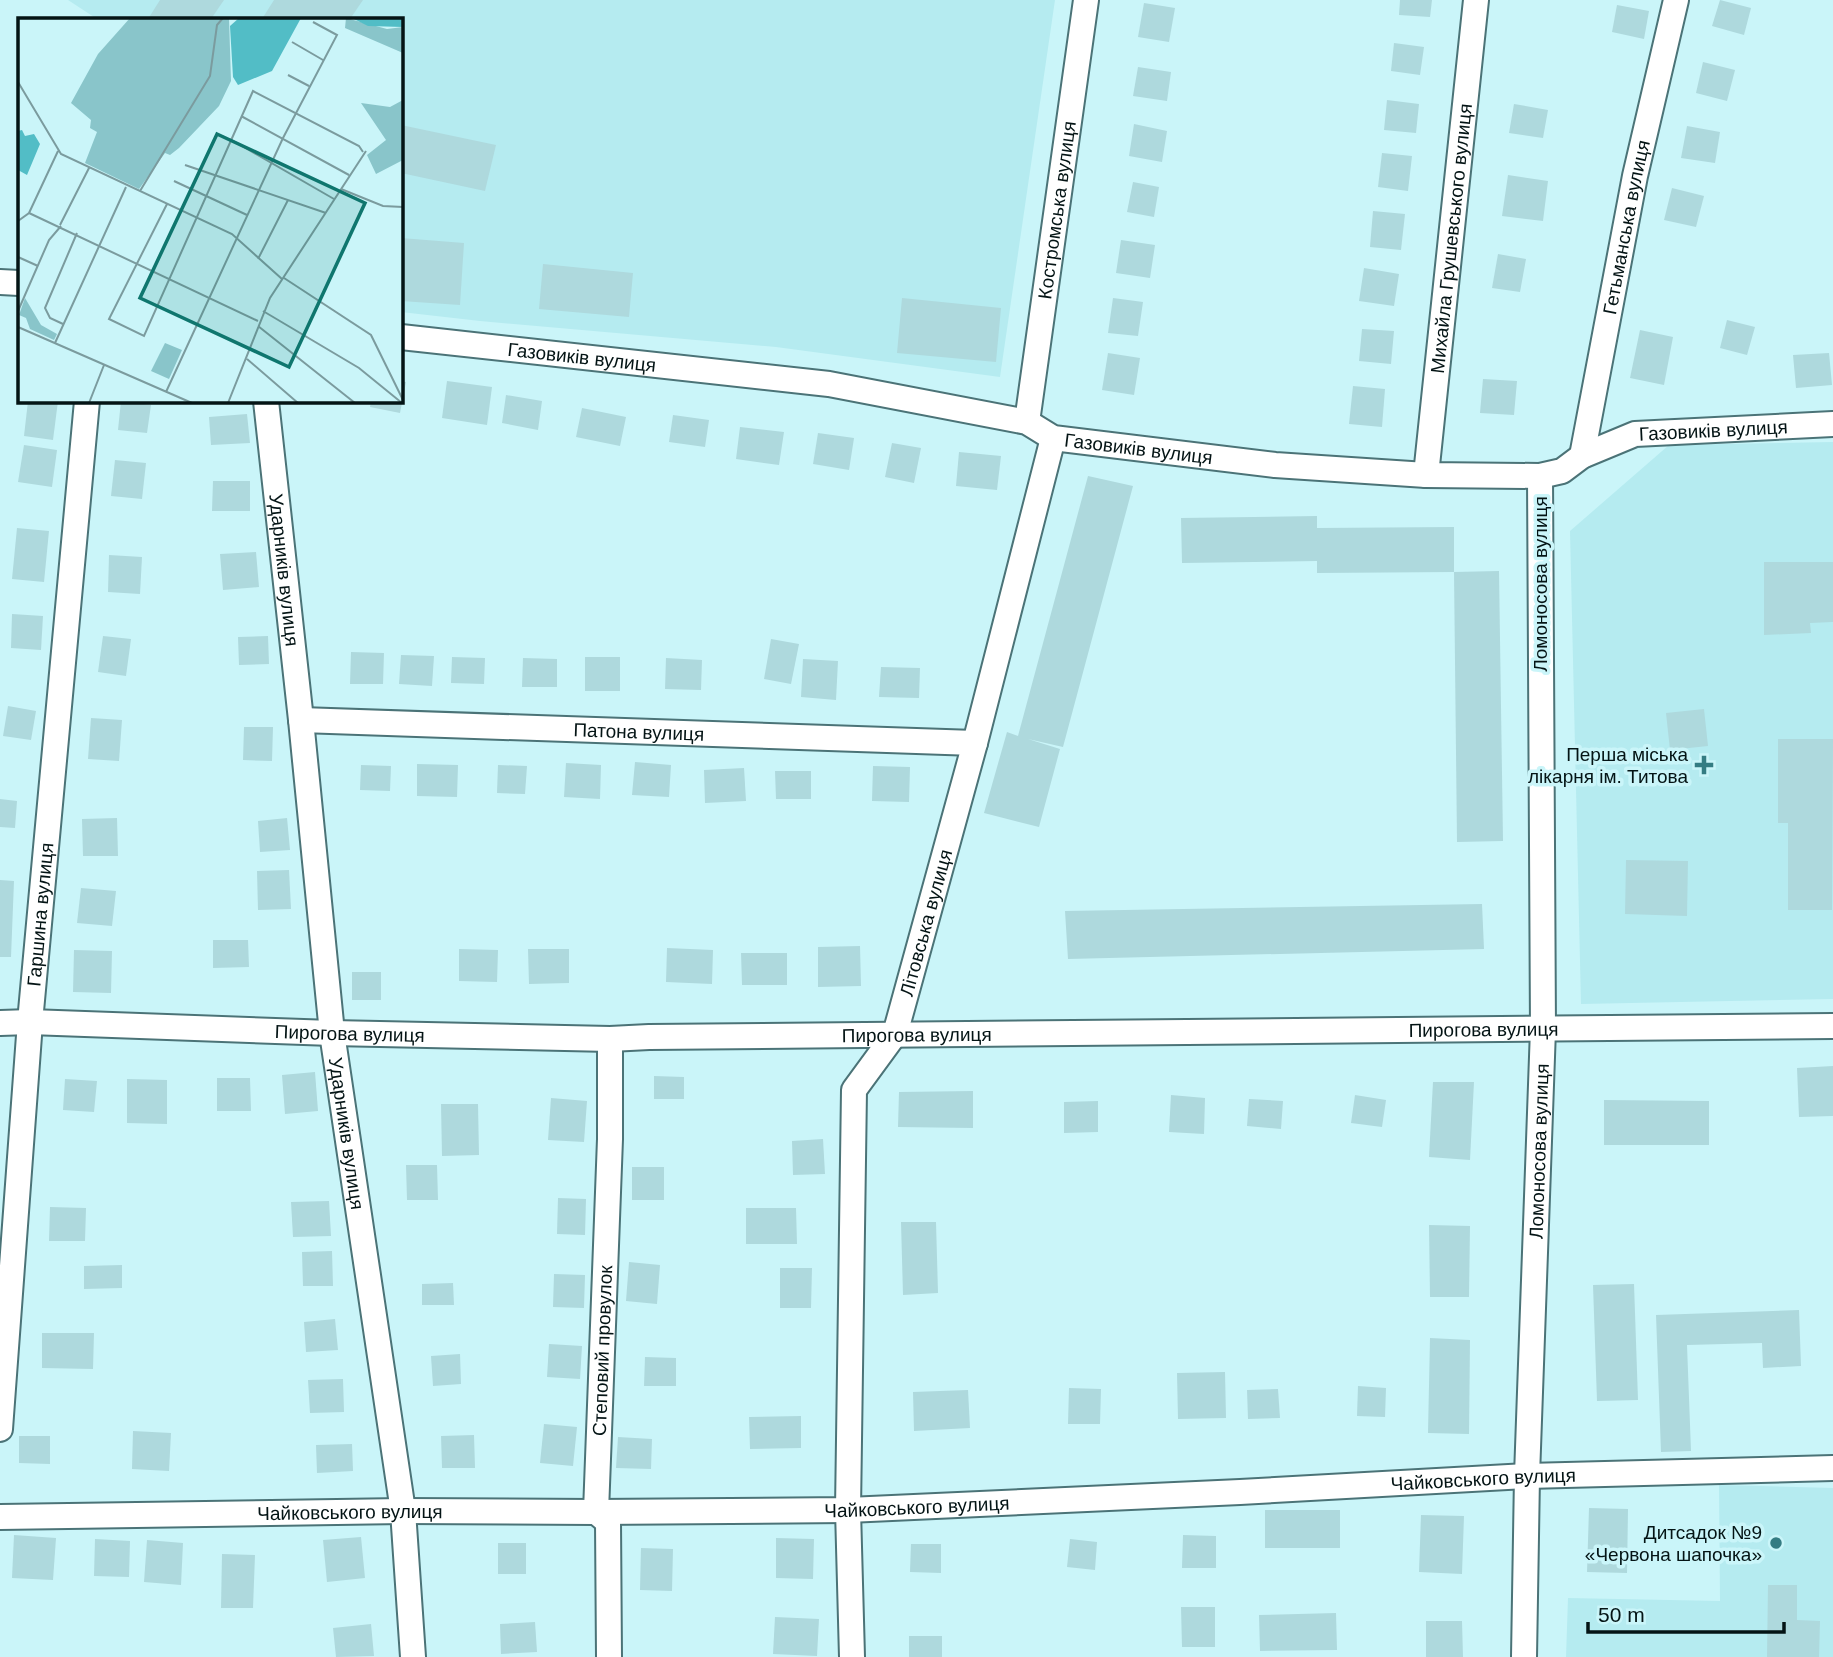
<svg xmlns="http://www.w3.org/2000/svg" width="1833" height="1657" viewBox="0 0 1833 1657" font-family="Helvetica,sans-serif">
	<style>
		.built { fill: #b5ebf0 }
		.building { fill: #aed9dd }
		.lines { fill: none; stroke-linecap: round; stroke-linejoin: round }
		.street-casing { stroke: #4b7377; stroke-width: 28 }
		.street { stroke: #fff; stroke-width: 24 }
		.poi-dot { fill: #347c83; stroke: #caf5f9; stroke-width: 2.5 }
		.labels { text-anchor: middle; stroke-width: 7; stroke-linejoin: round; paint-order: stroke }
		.street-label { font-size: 19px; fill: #041415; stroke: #caf5f9 }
		.poi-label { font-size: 19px; fill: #041415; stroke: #caf5f9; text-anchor: end }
		.inset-road { fill: none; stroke: #7b9b9e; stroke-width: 2 }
		.view { fill: #0f766e; fill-opacity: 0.15; stroke: #0f766e; stroke-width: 3.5 }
		.inset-edge { fill: none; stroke: #041415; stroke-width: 3.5 }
	</style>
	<rect width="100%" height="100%" fill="#caf5f9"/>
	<g class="built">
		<polygon points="68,0 1055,0 1000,377 776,347 480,321 401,312 401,19 97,19"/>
		<polygon points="1833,442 1833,999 1581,1004 1570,531 1669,445"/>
		<polygon points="1719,1485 1833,1488 1833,1657 1566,1657 1568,1598 1720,1601"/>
	</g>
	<g class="building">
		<polygon points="160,0 224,0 211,19 148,19"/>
		<polygon points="274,0 363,0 350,19 262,19"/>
		<polygon points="1400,0 1432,0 1430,17 1399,15"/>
		<polygon points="1720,0 1751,8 1744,35 1712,26"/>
		<polygon points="1144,3 1175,8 1169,42 1138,37"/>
		<polygon points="1617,5 1649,11 1644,39 1612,32"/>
		<polygon points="1394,43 1424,47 1420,75 1391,71"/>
		<polygon points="1703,62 1735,70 1727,101 1696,93"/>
		<polygon points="1138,67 1171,72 1167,101 1133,96"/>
		<polygon points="1387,100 1419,104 1416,133 1384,130"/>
		<polygon points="1514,104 1548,110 1543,138 1509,133"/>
		<polygon points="1134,124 1167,131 1162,162 1129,156"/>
		<polygon points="401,125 496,145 485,191 401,173"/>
		<polygon points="1687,126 1720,132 1715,163 1681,158"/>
		<polygon points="1382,153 1412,156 1408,191 1378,187"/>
		<polygon points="1508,175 1548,181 1543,221 1502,216"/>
		<polygon points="1133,182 1159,187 1154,217 1127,212"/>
		<polygon points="1672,188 1704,196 1696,227 1664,220"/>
		<polygon points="1373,211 1405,214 1401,250 1370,247"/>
		<polygon points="401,238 464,243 460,305 401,301"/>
		<polygon points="1121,240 1155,245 1150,278 1116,273"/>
		<polygon points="1498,254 1526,259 1520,292 1492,288"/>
		<polygon points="543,264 633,273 629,317 539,309"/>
		<polygon points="1364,268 1399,274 1394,306 1359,301"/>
		<polygon points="902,298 1001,308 996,362 897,353"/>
		<polygon points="1113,298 1143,302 1138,336 1108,333"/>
		<polygon points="1727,320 1755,327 1747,355 1720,348"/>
		<polygon points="1362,329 1394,331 1391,364 1359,361"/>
		<polygon points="1640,330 1673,337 1664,385 1630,378"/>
		<polygon points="1108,353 1140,358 1134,395 1102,390"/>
		<polygon points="1829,353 1832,385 1796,388 1793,355"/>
		<polygon points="1483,379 1517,381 1514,415 1480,413"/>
		<polygon points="401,381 406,382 400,413 370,407 371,401 401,401"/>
		<polygon points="447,381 492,387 487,425 442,418"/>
		<polygon points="1353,386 1385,389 1382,427 1349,424"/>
		<polygon points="506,395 542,401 538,430 502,423"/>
		<polygon points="28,401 58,401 53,440 24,436"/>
		<polygon points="121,401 151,405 147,433 118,430"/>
		<polygon points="582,408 626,417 620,446 576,437"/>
		<polygon points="247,414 250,443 211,445 209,417"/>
		<polygon points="673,415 709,420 705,447 669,442"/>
		<polygon points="740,427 784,432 779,465 736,459"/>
		<polygon points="818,433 854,438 849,470 813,464"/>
		<polygon points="892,443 921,448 914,483 885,477"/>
		<polygon points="24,445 57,450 52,487 18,482"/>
		<polygon points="959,452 1001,456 997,490 956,486"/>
		<polygon points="115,460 146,463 142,499 111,496"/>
		<polygon points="1088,476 1133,486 1063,747 1028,739 1060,749 1039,827 984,813 1007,732 1018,736"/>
		<polygon points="213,481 250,481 250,511 212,511"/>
		<polygon points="1317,516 1317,528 1454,527 1454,572 1317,573 1317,561 1182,563 1181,518"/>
		<polygon points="17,528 49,531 44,582 12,579"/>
		<polygon points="256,552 259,587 223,590 220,554"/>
		<polygon points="109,555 142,557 140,594 108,592"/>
		<polygon points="1764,562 1833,562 1833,622 1810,623 1811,633 1764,635"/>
		<polygon points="1499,571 1503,841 1457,842 1454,572"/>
		<polygon points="12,614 43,616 41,650 11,648"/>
		<polygon points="103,636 131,639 126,676 98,672"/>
		<polygon points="268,636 269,664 239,665 238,637"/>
		<polygon points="771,639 799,644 791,684 764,679"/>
		<polygon points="351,652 384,653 383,684 350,684"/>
		<polygon points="401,655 434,656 432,686 399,684"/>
		<polygon points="452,657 485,658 484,684 451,683"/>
		<rect x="585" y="657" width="35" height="34"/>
		<polygon points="523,658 557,659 557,687 522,687"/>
		<polygon points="666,658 702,660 701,690 665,689"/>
		<polygon points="803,659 838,661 836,700 801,697"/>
		<polygon points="881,667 920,668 919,698 879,697"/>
		<polygon points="8,706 36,711 31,740 3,736"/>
		<polygon points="1704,709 1708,746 1670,750 1666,713"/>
		<polygon points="91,718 122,720 119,761 88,759"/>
		<polygon points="244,727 273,727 272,761 243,760"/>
		<polygon points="1778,739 1833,739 1832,910 1788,910 1788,823 1778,823"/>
		<polygon points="635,762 671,765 669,797 632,795"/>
		<polygon points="566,763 601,765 600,799 564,797"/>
		<polygon points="417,764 458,765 457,797 417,796"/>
		<polygon points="361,765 391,766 390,791 360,790"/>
		<polygon points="498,765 527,766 525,794 497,793"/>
		<polygon points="873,766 910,767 909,802 872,801"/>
		<polygon points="744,768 746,801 705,803 704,770"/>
		<polygon points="775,771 811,771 811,799 776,799"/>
		<polygon points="0,799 17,801 15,828 0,827"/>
		<polygon points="117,818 118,856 83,856 82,819"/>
		<polygon points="287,818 290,850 260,852 258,821"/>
		<polygon points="1626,860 1688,861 1687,916 1625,914"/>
		<polygon points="289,870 291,909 258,910 257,871"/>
		<polygon points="0,880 14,881 11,957 0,957"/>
		<polygon points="81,888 116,891 112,926 77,923"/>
		<polygon points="1482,904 1484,949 1068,959 1065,911"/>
		<polygon points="213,940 248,940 249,967 213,968"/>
		<polygon points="860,946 861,986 818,987 818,947"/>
		<polygon points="667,948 713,950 712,984 666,982"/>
		<polygon points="459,949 498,950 497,982 459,981"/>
		<polygon points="528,949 569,949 569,983 529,984"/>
		<polygon points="74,950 112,951 111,993 73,992"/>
		<polygon points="741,953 787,953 787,985 742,985"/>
		<rect x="352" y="972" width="29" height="28"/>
		<polygon points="1833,1066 1833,1116 1799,1117 1797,1068"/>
		<polygon points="315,1072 318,1111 285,1114 282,1075"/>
		<polygon points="654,1076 684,1077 684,1099 654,1099"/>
		<polygon points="217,1078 250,1078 251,1111 217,1111"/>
		<polygon points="65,1079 97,1081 94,1112 63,1110"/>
		<polygon points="127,1079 167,1080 167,1124 127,1123"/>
		<polygon points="1433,1082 1474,1082 1470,1160 1429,1157"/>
		<polygon points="973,1091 973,1128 898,1127 899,1092"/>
		<polygon points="1171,1095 1205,1098 1204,1134 1169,1132"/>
		<polygon points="1355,1095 1386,1100 1382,1127 1351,1123"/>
		<polygon points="551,1098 587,1101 584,1142 548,1140"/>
		<polygon points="1249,1099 1283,1101 1281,1129 1247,1126"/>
		<polygon points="1604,1100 1709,1101 1709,1145 1604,1145"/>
		<polygon points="1098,1101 1098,1132 1064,1133 1064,1102"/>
		<polygon points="441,1104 478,1104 479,1155 442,1156"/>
		<polygon points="823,1139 825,1174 793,1175 792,1141"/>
		<polygon points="406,1165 437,1165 438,1200 407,1200"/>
		<rect x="632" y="1167" width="32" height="33"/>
		<polygon points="558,1198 586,1199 585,1235 557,1234"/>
		<polygon points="329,1201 331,1236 293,1237 291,1202"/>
		<polygon points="50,1207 86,1208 85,1241 49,1241"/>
		<polygon points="746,1208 796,1208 797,1244 746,1244"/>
		<polygon points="901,1222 936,1222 938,1293 903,1295"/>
		<polygon points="1429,1225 1470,1226 1469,1297 1430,1297"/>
		<polygon points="332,1251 333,1286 303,1286 302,1252"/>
		<polygon points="629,1262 660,1265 657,1304 626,1301"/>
		<polygon points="122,1265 122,1288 84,1289 84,1266"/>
		<polygon points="780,1268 812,1268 811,1308 780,1308"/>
		<polygon points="554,1274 585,1275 584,1308 553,1307"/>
		<polygon points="453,1283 454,1305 422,1305 422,1284"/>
		<polygon points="1634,1284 1638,1400 1597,1401 1593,1285"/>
		<polygon points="1799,1310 1801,1366 1763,1368 1762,1343 1687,1345 1691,1451 1661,1452 1656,1315"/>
		<polygon points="335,1319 338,1350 306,1352 304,1322"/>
		<polygon points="42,1333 94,1333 93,1369 42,1368"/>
		<polygon points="1430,1338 1470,1340 1469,1434 1428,1433"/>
		<polygon points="549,1344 582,1346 580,1379 547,1377"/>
		<polygon points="460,1354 461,1384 433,1386 431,1356"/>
		<polygon points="645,1357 676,1358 676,1386 644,1386"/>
		<polygon points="1225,1372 1226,1418 1178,1419 1177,1373"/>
		<polygon points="343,1379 344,1412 310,1413 308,1380"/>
		<polygon points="1358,1386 1386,1388 1385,1417 1357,1416"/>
		<polygon points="1069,1388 1101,1389 1100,1424 1068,1424"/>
		<polygon points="1278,1389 1280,1418 1248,1419 1247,1390"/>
		<polygon points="968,1390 970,1428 914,1431 913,1392"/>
		<polygon points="801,1416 801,1448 750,1449 749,1417"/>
		<polygon points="544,1424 577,1427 573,1466 540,1463"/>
		<polygon points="133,1431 171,1433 169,1471 132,1469"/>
		<polygon points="474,1435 475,1468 442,1468 441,1436"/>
		<polygon points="19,1436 50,1436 50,1464 19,1463"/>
		<polygon points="618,1437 652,1439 651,1469 616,1468"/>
		<polygon points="352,1444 353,1471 317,1473 316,1445"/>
		<polygon points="1589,1508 1628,1509 1627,1573 1587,1572"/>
		<rect x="1265" y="1510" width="75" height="38"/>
		<polygon points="1421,1515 1464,1516 1462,1574 1419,1572"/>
		<polygon points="14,1535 56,1538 53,1580 12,1578"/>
		<polygon points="1183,1535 1216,1536 1216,1568 1182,1568"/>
		<polygon points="361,1537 365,1578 327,1582 323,1540"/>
		<polygon points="776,1538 814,1539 813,1579 776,1578"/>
		<polygon points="95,1539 130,1541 129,1577 94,1576"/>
		<polygon points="1070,1539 1097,1542 1095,1570 1067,1567"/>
		<polygon points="147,1540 183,1543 181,1585 144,1582"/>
		<rect x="498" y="1543" width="28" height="31"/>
		<polygon points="911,1544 941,1544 941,1573 910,1572"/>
		<polygon points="641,1548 673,1549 672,1591 640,1590"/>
		<polygon points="222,1554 255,1555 253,1608 221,1608"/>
		<polygon points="1768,1585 1797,1585 1797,1620 1820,1621 1819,1657 1767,1657"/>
		<polygon points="1181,1607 1215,1607 1215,1647 1182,1647"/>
		<polygon points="1336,1613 1337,1650 1260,1651 1259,1615"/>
		<polygon points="775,1617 819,1619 817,1656 773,1654"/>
		<polygon points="1426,1621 1462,1621 1463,1657 1426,1657"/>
		<polygon points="535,1622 537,1652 501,1654 500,1624"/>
		<polygon points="371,1624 374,1656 336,1657 333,1628"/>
		<rect x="909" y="1636" width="33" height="21"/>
	</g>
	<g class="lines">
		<defs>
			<g id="street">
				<polyline points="0,282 19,283"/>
				<path id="s1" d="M401,337L829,384L1027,422L1053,438L1275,465L1426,475L1540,476L1562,471L1582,456L1635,434L1833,424"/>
				<path id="s2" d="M266,401L301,720L332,1033L403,1511L413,1657"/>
				<path id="s3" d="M1027,422L1086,0"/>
				<path id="s4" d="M1582,456L1635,176L1676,0"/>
				<path id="s5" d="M1426,475L1476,0"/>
				<path id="s6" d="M301,720L975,743"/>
				<path id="s7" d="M0,1023L30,1022L332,1033L610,1039L649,1037L1833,1026"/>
				<path id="s8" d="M0,1429L30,1022L87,401"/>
				<path id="s9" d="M0,1517L403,1511L596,1512L848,1510L1240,1492L1527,1476L1833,1468"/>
				<path id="s10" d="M609,1657L608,1522L596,1512L610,1139V1039"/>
				<path id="s11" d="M852,1657L848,1510L854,1090L895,1034L975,743L1053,438"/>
				<path id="s12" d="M1524,1657L1527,1476L1543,1029L1540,476"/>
			</g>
		</defs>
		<use href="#street" class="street-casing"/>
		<use href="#street" class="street"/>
	</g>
	<g class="poi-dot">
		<path d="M1700.5 754.5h7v7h7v7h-7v7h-7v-7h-7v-7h7z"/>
		<circle cx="1776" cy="1543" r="7"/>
	</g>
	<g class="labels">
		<g class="street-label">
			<text dy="7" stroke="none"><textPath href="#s3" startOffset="214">Костромська вулиця</textPath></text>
			<text dy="7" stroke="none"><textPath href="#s4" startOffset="233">Гетьманська вулиця</textPath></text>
			<text dy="7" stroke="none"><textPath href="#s5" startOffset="238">Михайла Грушевського вулиця</textPath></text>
			<text dy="7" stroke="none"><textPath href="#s1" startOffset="182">Газовиків вулиця</textPath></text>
			<text dy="7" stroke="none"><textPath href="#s1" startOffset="1335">Газовиків вулиця</textPath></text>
			<text dy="7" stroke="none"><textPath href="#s1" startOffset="749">Газовиків вулиця</textPath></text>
			<text dy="7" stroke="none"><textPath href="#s2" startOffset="170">Ударників вулиця</textPath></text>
			<text transform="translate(1540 584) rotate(-90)" y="7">Ломоносова вулиця</text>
			<text dy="7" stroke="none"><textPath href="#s6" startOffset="338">Патона вулиця</textPath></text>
			<text dy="7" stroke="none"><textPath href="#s8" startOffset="516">Гаршина вулиця</textPath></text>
			<text dy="7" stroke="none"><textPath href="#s11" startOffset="752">Літовська вулиця</textPath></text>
			<text dy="7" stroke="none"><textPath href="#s7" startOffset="1484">Пирогова вулиця</textPath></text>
			<text dy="7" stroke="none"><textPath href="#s7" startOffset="350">Пирогова вулиця</textPath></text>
			<text dy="7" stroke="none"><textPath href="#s7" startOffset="917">Пирогова вулиця</textPath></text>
			<text dy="7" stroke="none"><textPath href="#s2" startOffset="737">Ударників вулиця</textPath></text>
			<text dy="7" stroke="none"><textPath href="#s12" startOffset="506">Ломоносова вулиця</textPath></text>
			<text dy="7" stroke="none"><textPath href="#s10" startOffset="312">Степовий провулок</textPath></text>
			<text dy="7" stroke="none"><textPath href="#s9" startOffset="1484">Чайковського вулиця</textPath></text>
			<text dy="7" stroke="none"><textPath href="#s9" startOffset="917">Чайковського вулиця</textPath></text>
			<text dy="7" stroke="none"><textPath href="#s9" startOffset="350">Чайковського вулиця</textPath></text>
		</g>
		<g class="poi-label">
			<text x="1688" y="761">Перша міська<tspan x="1688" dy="22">лікарня ім. Титова</tspan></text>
			<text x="1762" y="1539">Дитсадок №9<tspan x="1762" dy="22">«Червона шапочка»</tspan></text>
		</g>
	</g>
	<g transform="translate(18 18)">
		<rect width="385" height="385" fill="#caf5f9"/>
		<path d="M112,0H211L213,63L201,88L161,130L152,137L147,135L121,171L67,145L79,114L72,110L73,102L53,85L80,36ZM328,0L369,11L385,9V35L327,10ZM385,82V142L358,156L349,137L368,122L343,85L372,89ZM7,280L23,307L39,316L36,322L12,311L8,300L1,297ZM147,325L164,332L151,361L133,353Z" fill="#89c5ca"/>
		<path d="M221,0H283L254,53L220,67L215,59L212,8ZM334,0H385V9L350,8ZM4,112L7,118L16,116L22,126L9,157L0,152V113Z" fill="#52bdc6"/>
		<path class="inset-road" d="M274,24L305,42M270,57L291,68M0,64L43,136L214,216L264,261M223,98L331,157M212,121L316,181M167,147L308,195M156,163L229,197M323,171L365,188L385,189M122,173L192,58L199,7L205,0M149,186L91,301L126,318L235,73L341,128L345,134M11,195L240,303M0,203L11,195L40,133M42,207L71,150M0,239L20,248M240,241L270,182M266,260L353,317L385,382M0,293L31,222L43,208M245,293L341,350L384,385M45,306L32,300L27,290L59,215M240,308L337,385M0,309L174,385M37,325L108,169M229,341L280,385M148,374L265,120L319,17L295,4M71,385L86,347M210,385L252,280L348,133"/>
		<path class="view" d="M199,116L347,185L271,349L122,280Z"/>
		<rect width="385" height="385" class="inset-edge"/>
	</g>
	<path d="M1588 1622v10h196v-10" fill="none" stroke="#041415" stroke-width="3.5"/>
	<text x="1598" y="1622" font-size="21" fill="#041415" stroke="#caf5f9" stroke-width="5" paint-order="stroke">50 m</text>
</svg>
